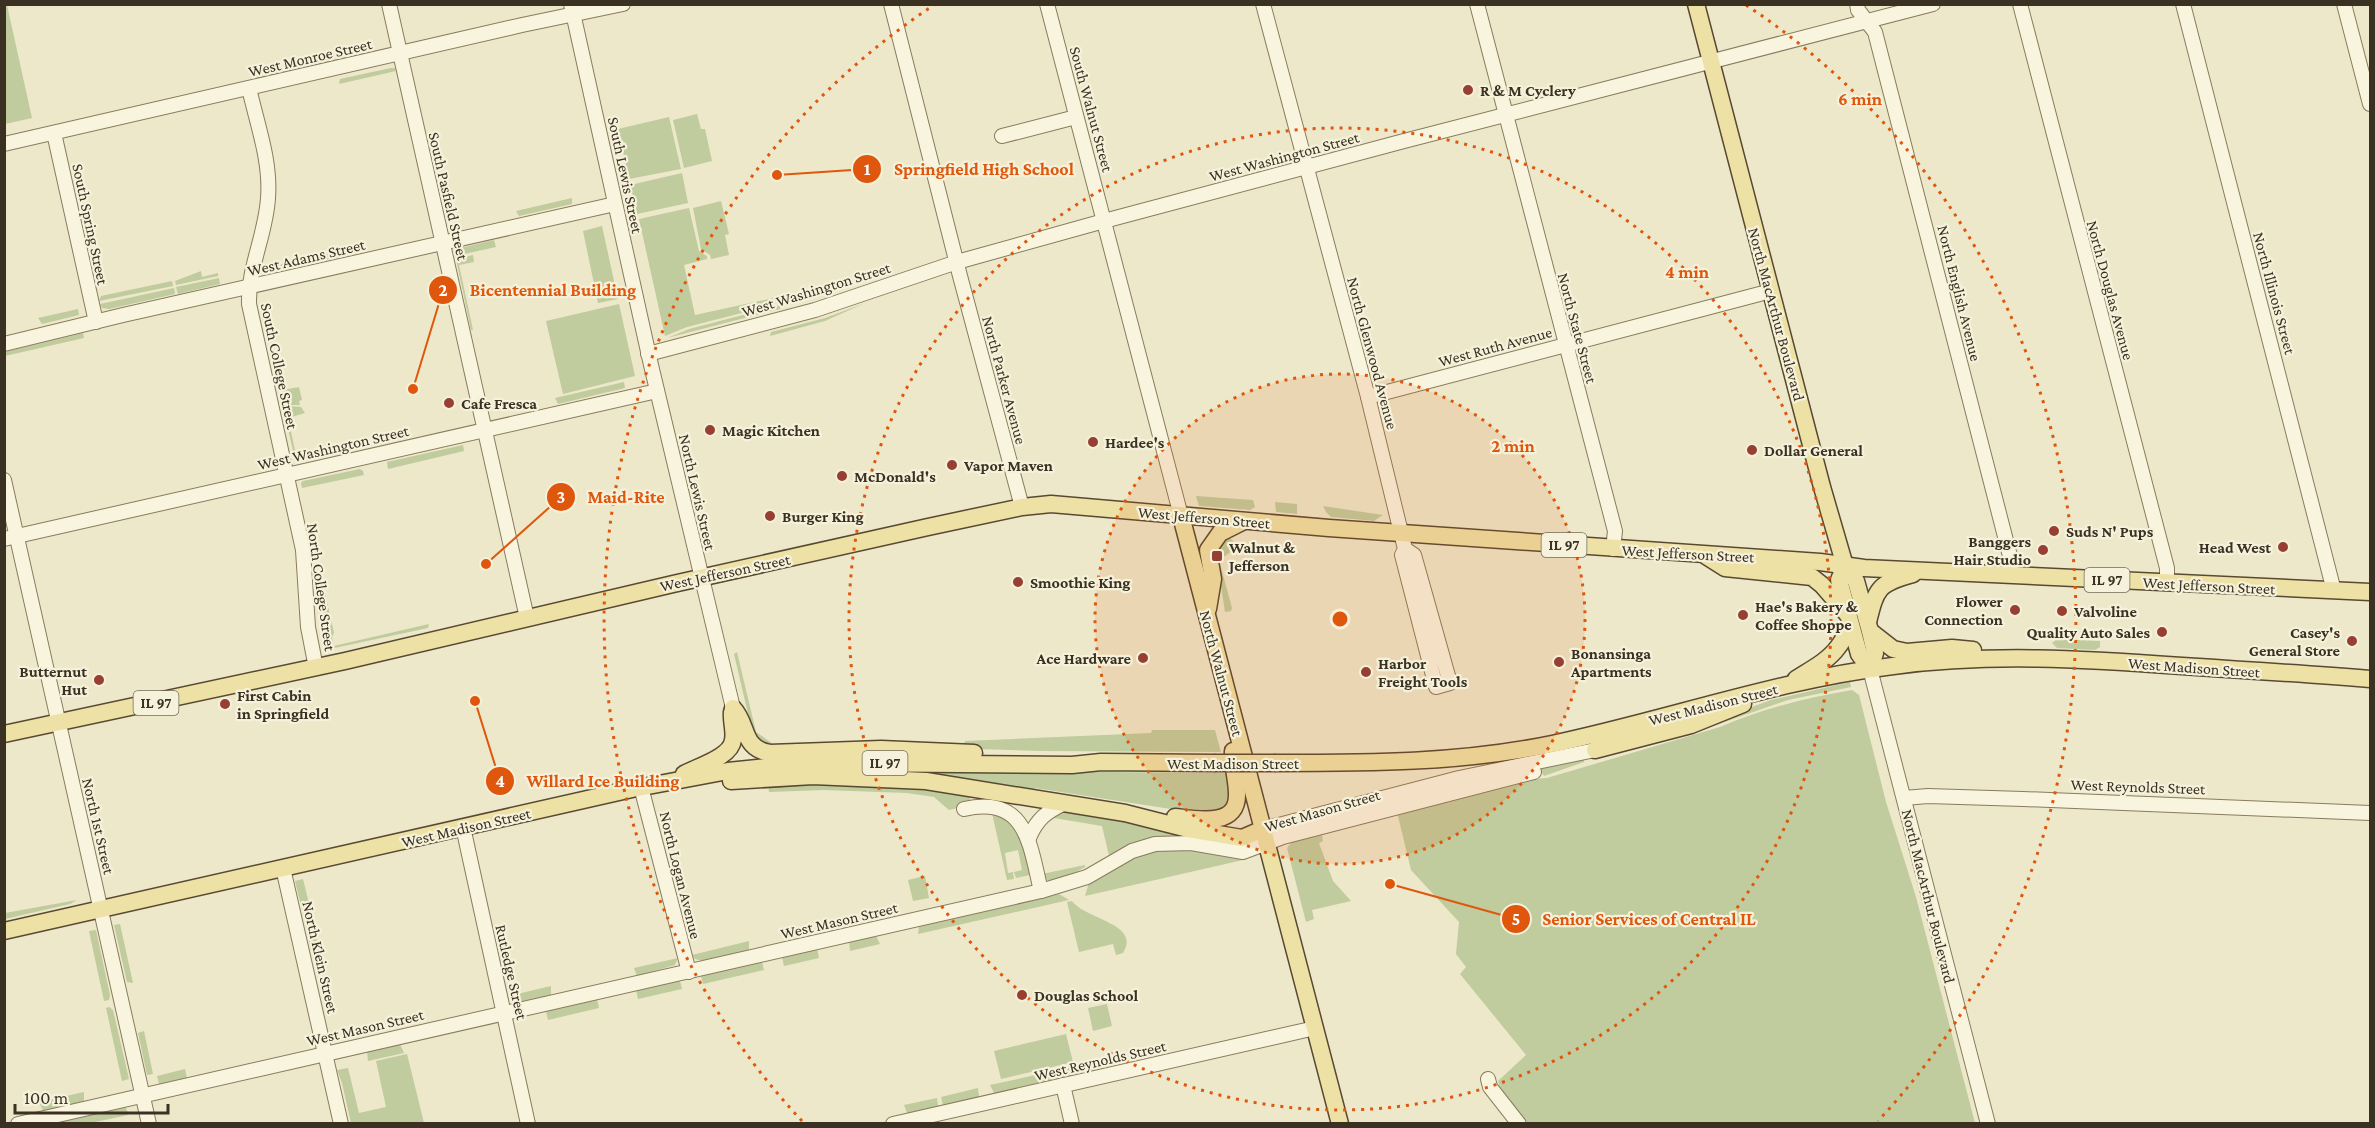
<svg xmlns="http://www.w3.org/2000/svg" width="2375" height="1128" viewBox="0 0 2375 1128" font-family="'Crimson Pro',serif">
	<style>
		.green { fill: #c0cb9e }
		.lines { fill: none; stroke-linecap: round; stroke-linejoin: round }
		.minor-casing { stroke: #897b5f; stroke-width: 16 }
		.major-casing { stroke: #584933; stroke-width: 19 }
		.minor { stroke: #f8f4de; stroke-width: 14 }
		.major { stroke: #ede1a5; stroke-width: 16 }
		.major-bridge-casing { stroke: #584933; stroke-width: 19; stroke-linecap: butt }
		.major-bridge { stroke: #ede1a5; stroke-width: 16 }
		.ring { fill: none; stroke: #df570d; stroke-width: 3; stroke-dasharray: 3 6 }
		.poi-dot { fill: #963f32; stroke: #f5f1da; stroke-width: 2 }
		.labels { text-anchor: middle; stroke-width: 4.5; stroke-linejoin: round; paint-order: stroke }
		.shield { fill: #f5f1da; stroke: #736b59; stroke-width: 1.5 }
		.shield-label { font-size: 15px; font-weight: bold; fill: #3b3122 }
		.street-label { font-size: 16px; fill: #3b3122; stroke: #f5f1da }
		.poi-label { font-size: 16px; font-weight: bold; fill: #3b3122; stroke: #f5f1da; text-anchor: start }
		.centre { fill: #df570d; stroke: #f5f1da; stroke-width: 3 }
		.ring-label { font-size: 18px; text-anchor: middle; font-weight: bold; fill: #df570d; stroke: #f5f1da; stroke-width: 4.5; stroke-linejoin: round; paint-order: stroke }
		.leader { fill: none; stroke: #df570d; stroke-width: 2 }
		.callout-dot { fill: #df570d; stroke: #f5f1da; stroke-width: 2 }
		.mark-label { font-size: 18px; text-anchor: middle; font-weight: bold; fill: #fff }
		.callout-label { font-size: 18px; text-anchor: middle; font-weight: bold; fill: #df570d; stroke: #f5f1da; stroke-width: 4.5; stroke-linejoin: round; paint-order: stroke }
	</style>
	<rect width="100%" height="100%" fill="#ede8ca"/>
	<g class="green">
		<polygon points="4,5 7,5 32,118 5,124"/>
		<polygon points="391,68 395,68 396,71 339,84 340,79"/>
		<polygon points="697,114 701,129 705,129 712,161 684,168 673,120"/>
		<polygon points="669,117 681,169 629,179 618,129"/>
		<polygon points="682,173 688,203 637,214 630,185"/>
		<polygon points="572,198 572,204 519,216 516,211"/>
		<polygon points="721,201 729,234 725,235 729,255 711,259 710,255 701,249 693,208"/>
		<polygon points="689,208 699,251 707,256 707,259 684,265 695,315 778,297 773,305 687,327 665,336 639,219"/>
		<polygon points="602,226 618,299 598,303 583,231"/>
		<polygon points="494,240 496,247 455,256 454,252 456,249"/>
		<polygon points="345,250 346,255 267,273 268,267"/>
		<polygon points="473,255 474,262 459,265 473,330 471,330 456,259"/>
		<polygon points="201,271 202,277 218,273 218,276 176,285 175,281"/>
		<polygon points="219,278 220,284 178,294 176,287"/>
		<polygon points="172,281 173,286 99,301 101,296"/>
		<polygon points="174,288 175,294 109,309 102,308 100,304"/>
		<polygon points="865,303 825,321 770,336 771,332 825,318"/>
		<polygon points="619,304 635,376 563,394 546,321"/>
		<polygon points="781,305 780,309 667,338 689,329"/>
		<polygon points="78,309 79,315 42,324 38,318"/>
		<polygon points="83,333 84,338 5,356 5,352"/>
		<polygon points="278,380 280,380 283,390 299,387 302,400 299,401 300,405 283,405"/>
		<polygon points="624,382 625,388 558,404 555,398"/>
		<polygon points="289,406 301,407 305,413 288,418 296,455 294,455 283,407"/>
		<polygon points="463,445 464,451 388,469 387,462"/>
		<polygon points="360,469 363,471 364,475 302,488 301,483 303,481"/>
		<polygon points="1196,496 1253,500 1255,507 1250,510 1199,506"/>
		<polygon points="1275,502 1297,504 1297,514 1276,512"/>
		<polygon points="1323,506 1383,515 1374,521 1331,517 1326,512"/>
		<polygon points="1229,537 1236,544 1235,549 1219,560 1232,608 1231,611 1225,612 1216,555 1219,546"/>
		<polygon points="317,571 320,571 334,633 332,637 333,643 324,646 319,608"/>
		<polygon points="429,624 428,628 325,650 325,648"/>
		<polygon points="2057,639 2100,641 2100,647 2095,650 2057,648 2052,643"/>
		<polygon points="737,652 756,732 776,746 843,742 964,744 965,741 1151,733 1152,730 1215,730 1221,752 1042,751 881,746 772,749 753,735 734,654"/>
		<polygon points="1850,682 1851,687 1788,700 1678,738 1596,759 1599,755 1714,721 1771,700"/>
		<path d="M1852,690L1859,695L1886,802L1916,897L1975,1123H1528L1502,1093L1498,1081L1526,1055L1460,974L1466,967L1456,954L1459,922L1411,870L1397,812L1532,779L1547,778L1720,727C1764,708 1806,698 1852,690Z"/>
		<polygon points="1584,758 1584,762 1544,776 1538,766"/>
		<path d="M840,770L1225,773C1236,801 1229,808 1203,814L1035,788V790Z"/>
		<polygon points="789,783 896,786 968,796 974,804 949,810 934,797 907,793 824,790 769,792 768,785"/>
		<polygon points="1066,811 1178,832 1177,837 1101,861 1100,860 1109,856 1102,826 1054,818 1053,815"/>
		<path d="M992,813C1022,824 1024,846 1030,875L1016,878L1014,872L1022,870L1018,850L1005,853L1008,873L1013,872L1014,879L1007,880Z"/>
		<polygon points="1322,835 1323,841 1319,843 1333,881 1351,901 1312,910 1314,919 1306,922 1287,848 1292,842"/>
		<polygon points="1153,849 1181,849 1243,860 1085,896 1089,882 1112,867"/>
		<path d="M1085,865V867C1074,873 1057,884 1045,879L1042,874Z"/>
		<polygon points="925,876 929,898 913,901 908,880"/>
		<polygon points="303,879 312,916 304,918 295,881"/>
		<polygon points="1059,894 1069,900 918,934 919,926"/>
		<polygon points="77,900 70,904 5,919 5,913"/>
		<path d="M1072,901C1085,919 1142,924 1123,953L1116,955L1113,944L1079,952L1067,902Z"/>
		<polygon points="312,918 319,952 311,951 305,920"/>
		<polygon points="120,924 133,983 127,982 114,925"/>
		<polygon points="96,930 110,995 109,1000 104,1001 89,931"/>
		<polygon points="876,936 880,944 850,951 849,942"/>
		<polygon points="749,941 749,950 703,961 695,959 692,955"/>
		<polygon points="817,949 819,958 784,966 782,957"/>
		<polygon points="678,958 675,965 637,976 634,968"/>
		<polygon points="762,962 764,970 703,984 701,976"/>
		<polygon points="680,981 682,989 638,999 636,990"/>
		<polygon points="551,986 551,995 515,1003 513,995"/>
		<polygon points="597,999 599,1008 548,1020 546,1011"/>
		<polygon points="1107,1004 1112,1026 1093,1031 1088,1008"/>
		<polygon points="109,1007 113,1010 129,1079 122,1081 106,1008"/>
		<polygon points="144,1031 153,1074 147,1075 138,1033"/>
		<polygon points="1066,1034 1073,1062 1001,1079 994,1051"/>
		<polygon points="400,1044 404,1053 368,1061 367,1051"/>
		<polygon points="407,1054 424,1123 351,1123 342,1083 337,1070 348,1068 359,1113 386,1107 376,1061"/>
		<polygon points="1100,1061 1102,1069 994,1093 990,1085"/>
		<polygon points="185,1069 187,1078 159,1084 157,1076"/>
		<polygon points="978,1088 979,1097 943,1105 941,1097"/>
		<polygon points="84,1092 84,1102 43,1111 39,1102"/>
		<polygon points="937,1098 938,1106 907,1113 904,1105"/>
		<polygon points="126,1107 128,1115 91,1123 52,1123"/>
	</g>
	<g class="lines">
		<defs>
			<g id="minor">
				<polyline points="389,4 527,618"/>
				<polyline points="571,4 651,365 733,708"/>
				<polyline points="891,4 960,276 1022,507"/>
				<polyline points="1047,4 1181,516"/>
				<polyline points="1263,4 1368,397 1405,549 1402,555 1436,687 1450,683 1414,555 1405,549"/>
				<polyline points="1477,4 1615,531 1613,549"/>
				<polyline points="1857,4 1858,10 1875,32 2010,556 2011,575"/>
				<polyline points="2020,4 2167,568 2167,583"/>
				<polyline points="2183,4 2334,591"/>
				<polyline points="2344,4 2370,104"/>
				<path d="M249,88C257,124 271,161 268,198C266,234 248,267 249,304L303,550L308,627L316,668"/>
				<polyline points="54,133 96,322"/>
				<polyline points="1002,136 1076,117"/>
				<polyline points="4,144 522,25 623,4"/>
				<polyline points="4,344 123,315 615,204"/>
				<polyline points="648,354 815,310 957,262 1104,221 1404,141 1933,4"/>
				<polyline points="1368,397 1771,291"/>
				<polyline points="4,480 149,1124"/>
				<polyline points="4,539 657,391"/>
				<polyline points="1870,669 1988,1124"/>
				<polyline points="641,787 689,972"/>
				<polyline points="1904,798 1928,796 2023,799 2370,813"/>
				<path d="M964,809C1027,794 1030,846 1041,891"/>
				<polyline points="463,827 528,1124"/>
				<polyline points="1263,829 1459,778 1595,750"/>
				<path d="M1029,838C1037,819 1046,812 1065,803"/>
				<polyline points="283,868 341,1124"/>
				<polyline points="1488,1079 1490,1087 1519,1124"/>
				<polyline points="1063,1085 1072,1124"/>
				<polyline points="18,1124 1041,891 1087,877 1132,851 1155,844 1191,843 1243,852 1283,837 1534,772"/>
				<polyline points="893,1124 1315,1028"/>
			</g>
			<g id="major">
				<polyline points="1696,4 1822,487 1845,566 1856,581 1870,631 1875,653 1870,669"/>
				<polyline points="1181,516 1340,1124"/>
				<polyline points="1706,556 1725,568 1812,577 1822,585 1848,615"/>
				<polyline points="1845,566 1839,580 1859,654 1870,669"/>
				<polyline points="1208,609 1213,579 1208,550 1220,533 1242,522"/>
				<path d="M1868,622C1876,589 1878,583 1913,574"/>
				<polyline points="1870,631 1893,649 1907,652 1952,648 1973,650"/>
				<path d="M1796,679C1810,670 1828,661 1838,647C1843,641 1846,633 1851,627"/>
				<path d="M733,708C749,725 741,748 770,753L881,749L974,753"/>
				<polyline points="4,734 345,661 673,584 928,527 1022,507 1051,504 1329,528 1820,562 1864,568 2370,592"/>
				<polyline points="1595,750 1691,725 1743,704"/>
				<path d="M1276,763C1368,763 1461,763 1552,744C1666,720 1777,680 1893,666C1990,653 2085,659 2182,666C2245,670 2308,674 2370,679"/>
				<path d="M684,774C699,766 731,757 733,740C735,731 731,722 732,712"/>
				<polyline points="731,781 813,776 926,781 1125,813 1188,829 1242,838 1263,829"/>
				<path d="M1175,817C1196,819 1238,828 1237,794C1237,780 1232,765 1233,751"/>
				<polyline points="4,931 632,789 728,771 786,765 844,763 1072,765 1101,762 1214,763"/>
			</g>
		</defs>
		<use href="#minor" class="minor-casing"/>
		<use href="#major" class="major-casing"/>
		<use href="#minor" class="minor"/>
		<use href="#major" class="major"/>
		<defs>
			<polyline id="major-bridge" points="1214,763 1276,763"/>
		</defs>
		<use href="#major-bridge" class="major-bridge-casing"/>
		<use href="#major-bridge" class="major-bridge"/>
	</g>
	<circle cx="1340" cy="619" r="245" fill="#df570d" fill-opacity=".12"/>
	<g class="ring">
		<circle cx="1340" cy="619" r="245"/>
		<circle cx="1340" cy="619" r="491"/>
		<path d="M802 1121A736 736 0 0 1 934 5M1746 5A736 736 0 0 1 1878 1121"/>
	</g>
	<g class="poi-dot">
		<circle cx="1468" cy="90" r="6"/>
		<circle cx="449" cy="403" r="6"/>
		<circle cx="710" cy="430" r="6"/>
		<circle cx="1093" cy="442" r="6"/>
		<circle cx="1752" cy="450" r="6"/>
		<circle cx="952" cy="465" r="6"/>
		<circle cx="842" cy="476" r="6"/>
		<circle cx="770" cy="516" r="6"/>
		<circle cx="2054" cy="531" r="6"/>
		<circle cx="2283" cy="547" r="6"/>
		<circle cx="2043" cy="550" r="6"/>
		<rect x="1211" y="550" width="12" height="12" rx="3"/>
		<circle cx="1018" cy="582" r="6"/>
		<circle cx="2015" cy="610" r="6"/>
		<circle cx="2062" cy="611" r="6"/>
		<circle cx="1743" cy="615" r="6"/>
		<circle cx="2162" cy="632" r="6"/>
		<circle cx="2352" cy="641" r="6"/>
		<circle cx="1143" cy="658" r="6"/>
		<circle cx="1559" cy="662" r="6"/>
		<circle cx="1366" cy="672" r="6"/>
		<circle cx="99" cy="680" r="6"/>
		<circle cx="225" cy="704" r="6"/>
		<circle cx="1022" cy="995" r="6"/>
	</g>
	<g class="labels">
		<g class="shield">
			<rect x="1541.5" y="533" width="45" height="24" rx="4.5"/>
			<rect x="2084.5" y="568" width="45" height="24" rx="4.5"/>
			<rect x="133.5" y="691" width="45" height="24" rx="4.5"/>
			<rect x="862.5" y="751" width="45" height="24" rx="4.5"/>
		</g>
		<g class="shield-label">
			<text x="1564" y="550">IL 97</text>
			<text x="2107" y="585">IL 97</text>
			<text x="156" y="708">IL 97</text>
			<text x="885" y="768">IL 97</text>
		</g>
		<g class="street-label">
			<text transform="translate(310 57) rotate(-13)" y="6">West Monroe Street</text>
			<text transform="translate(1092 109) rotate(75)" y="6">South Walnut Street</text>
			<text transform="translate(1284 156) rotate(-15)" y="6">West Washington Street</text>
			<text transform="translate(626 175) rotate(78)" y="6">South Lewis Street</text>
			<text transform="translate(449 196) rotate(77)" y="6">South Pasfield Street</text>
			<text transform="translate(91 224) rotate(78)" y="6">South Spring Street</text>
			<text transform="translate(306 257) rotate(-13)" y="6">West Adams Street</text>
			<text transform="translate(816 289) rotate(-17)" y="6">West Washington Street</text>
			<text transform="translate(2111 290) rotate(75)" y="6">North Douglas Avenue</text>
			<text transform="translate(1960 293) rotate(76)" y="6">North English Avenue</text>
			<text transform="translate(2275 293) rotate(75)" y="6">North Illinois Street</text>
			<text transform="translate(1777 314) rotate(75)" y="6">North MacArthur Boulevard</text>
			<text transform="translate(1578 328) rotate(75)" y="6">North State Street</text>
			<text transform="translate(1495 346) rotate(-15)" y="6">West Ruth Avenue</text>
			<text transform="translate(1373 353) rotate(75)" y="6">North Glenwood Avenue</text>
			<text transform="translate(280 366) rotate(78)" y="6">South College Street</text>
			<text transform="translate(1005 380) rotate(75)" y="6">North Parker Avenue</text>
			<text transform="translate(333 447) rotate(-13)" y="6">West Washington Street</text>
			<text transform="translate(698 492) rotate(77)" y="6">North Lewis Street</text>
			<text transform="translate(1204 517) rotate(5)" y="6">West Jefferson Street</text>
			<text transform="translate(1688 553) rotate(3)" y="6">West Jefferson Street</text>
			<text transform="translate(725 572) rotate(-12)" y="6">West Jefferson Street</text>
			<text transform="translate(2209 585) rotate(3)" y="6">West Jefferson Street</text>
			<text transform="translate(322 587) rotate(82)" y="6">North College Street</text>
			<text transform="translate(2194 667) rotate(4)" y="6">West Madison Street</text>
			<text transform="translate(1222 673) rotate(75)" y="6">North Walnut Street</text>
			<text transform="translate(1713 704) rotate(-14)" y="6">West Madison Street</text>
			<text x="1233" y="769">West Madison Street</text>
			<text transform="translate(2138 786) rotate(2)" y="6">West Reynolds Street</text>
			<text transform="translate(1322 810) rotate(-16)" y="6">West Mason Street</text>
			<text transform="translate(99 826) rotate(77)" y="6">North 1st Street</text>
			<text transform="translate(466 827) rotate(-13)" y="6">West Madison Street</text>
			<text transform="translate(681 875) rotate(76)" y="6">North Logan Avenue</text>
			<text transform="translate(1929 896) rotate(76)" y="6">North MacArthur Boulevard</text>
			<text transform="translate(839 920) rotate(-13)" y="6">West Mason Street</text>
			<text transform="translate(321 957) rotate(77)" y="6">North Klein Street</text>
			<text transform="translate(512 972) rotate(77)" y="6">Rutledge Street</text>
			<text transform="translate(365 1027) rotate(-13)" y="6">West Mason Street</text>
			<text transform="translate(1100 1060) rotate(-13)" y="6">West Reynolds Street</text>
		</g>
		<g class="poi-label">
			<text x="1480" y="96">R &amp; M Cyclery</text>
			<text x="461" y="409">Cafe Fresca</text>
			<text x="722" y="436">Magic Kitchen</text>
			<text x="1105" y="448">Hardee's</text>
			<text x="1764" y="456">Dollar General</text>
			<text x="964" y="471">Vapor Maven</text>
			<text x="854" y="482">McDonald's</text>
			<text x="782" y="522">Burger King</text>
			<text x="2066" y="537">Suds N' Pups</text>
			<text x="2031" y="547" text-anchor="end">Banggers<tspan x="2031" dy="18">Hair Studio</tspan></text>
			<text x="1229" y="553">Walnut &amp;<tspan x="1229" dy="18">Jefferson</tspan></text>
			<text x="2271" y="553" text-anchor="end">Head West</text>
			<text x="1030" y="588">Smoothie King</text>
			<text x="2003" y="607" text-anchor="end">Flower<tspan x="2003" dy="18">Connection</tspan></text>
			<text x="1755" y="612">Hae's Bakery &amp;<tspan x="1755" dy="18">Coffee Shoppe</tspan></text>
			<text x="2074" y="617">Valvoline</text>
			<text x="2150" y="638" text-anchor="end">Quality Auto Sales</text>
			<text x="2340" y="638" text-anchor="end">Casey's<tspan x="2340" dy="18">General Store</tspan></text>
			<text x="1571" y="659">Bonansinga<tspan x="1571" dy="18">Apartments</tspan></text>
			<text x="1131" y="664" text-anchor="end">Ace Hardware</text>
			<text x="1378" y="669">Harbor<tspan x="1378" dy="18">Freight Tools</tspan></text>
			<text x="87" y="677" text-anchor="end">Butternut<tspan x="87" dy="18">Hut</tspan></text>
			<text x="237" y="701">First Cabin<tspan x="237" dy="18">in Springfield</tspan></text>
			<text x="1034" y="1001">Douglas School</text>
		</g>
	</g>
	<circle cx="1340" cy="619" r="9" class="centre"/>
	<g class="ring-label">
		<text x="1860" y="105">6 min</text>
		<text x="1687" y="278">4 min</text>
		<text x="1513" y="452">2 min</text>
	</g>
	<path class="leader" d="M777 175L867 169M413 389L443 290M486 564L561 497M475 701L500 781M1390 884L1516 919"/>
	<g class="callout-dot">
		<circle cx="777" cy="175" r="6"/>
		<circle cx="413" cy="389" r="6"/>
		<circle cx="486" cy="564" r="6"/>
		<circle cx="475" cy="701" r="6"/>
		<circle cx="1390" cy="884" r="6"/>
		<circle cx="867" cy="169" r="15"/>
		<circle cx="443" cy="290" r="15"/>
		<circle cx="561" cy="497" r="15"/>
		<circle cx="500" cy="781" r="15"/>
		<circle cx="1516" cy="919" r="15"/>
	</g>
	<g class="mark-label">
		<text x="867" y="175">1</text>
		<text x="443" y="296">2</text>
		<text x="561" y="503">3</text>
		<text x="500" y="787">4</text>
		<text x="1516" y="925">5</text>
	</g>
	<g class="callout-label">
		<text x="984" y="175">Springfield High School</text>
		<text x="553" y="296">Bicentennial Building</text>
		<text x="626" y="503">Maid-Rite</text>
		<text x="603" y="787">Willard Ice Building</text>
		<text x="1649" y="925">Senior Services of Central IL</text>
	</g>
	<rect width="2375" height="1128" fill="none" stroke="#3b3122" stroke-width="12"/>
	<path d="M15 1104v9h153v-9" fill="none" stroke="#3b3122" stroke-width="3"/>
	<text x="24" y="1104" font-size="18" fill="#3b3122" stroke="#f5f1da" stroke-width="4.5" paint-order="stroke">100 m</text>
</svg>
